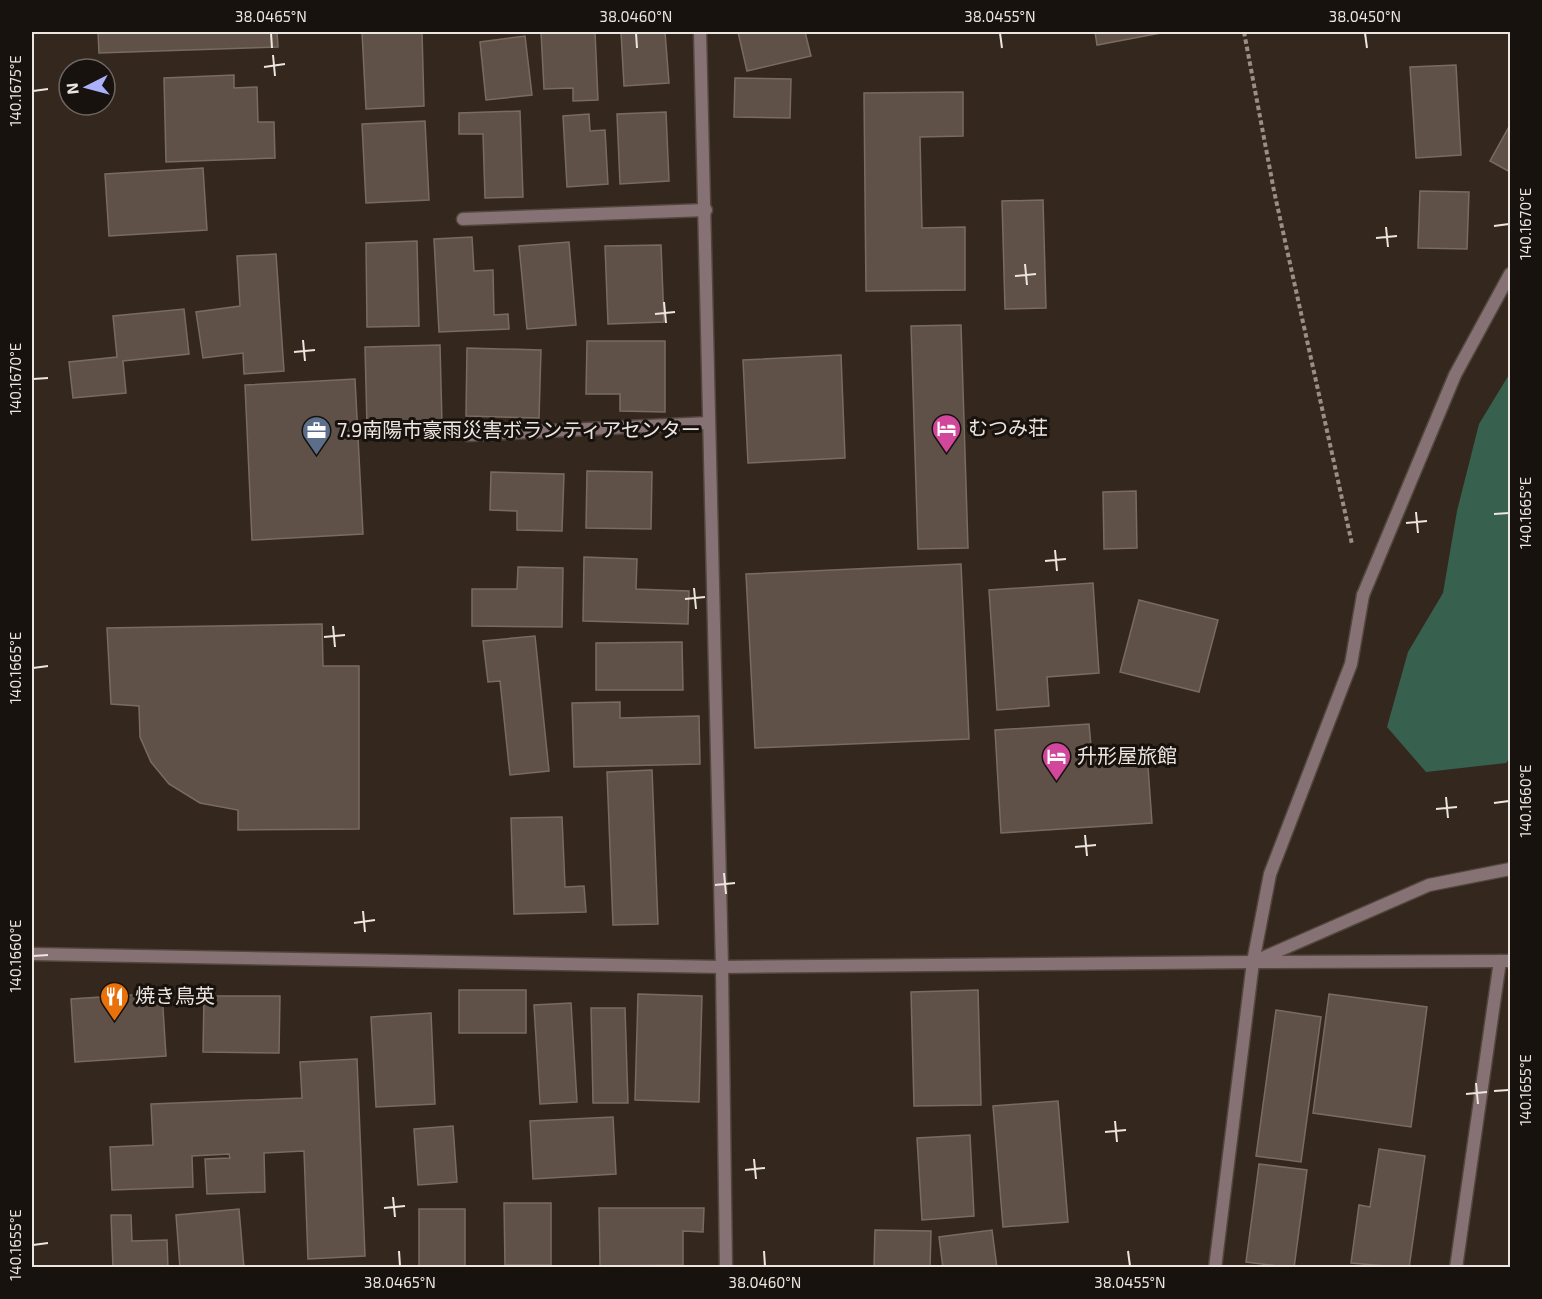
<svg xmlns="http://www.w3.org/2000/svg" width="1542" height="1299" viewBox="0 0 1542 1299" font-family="'Exo 2','Noto Sans JP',sans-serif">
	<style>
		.forest { fill: #37604e }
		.building { fill: #5f5147; stroke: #7a6b61; stroke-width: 1.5 }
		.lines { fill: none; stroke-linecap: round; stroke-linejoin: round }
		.service-casing { stroke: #52463d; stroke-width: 15 }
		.minor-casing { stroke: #52463d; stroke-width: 15 }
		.tertiary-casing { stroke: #52463d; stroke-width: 15 }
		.path { stroke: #998f87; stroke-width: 4; stroke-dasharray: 4.5 3; stroke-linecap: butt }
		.service { stroke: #867275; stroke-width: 12 }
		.minor { stroke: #867275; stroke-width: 12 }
		.tertiary { stroke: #867275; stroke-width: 12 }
		.ticks { fill: none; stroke: #ede5df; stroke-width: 2 }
		.labels { text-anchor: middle; stroke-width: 6; stroke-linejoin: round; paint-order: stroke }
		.poi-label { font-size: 20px; fill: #ede5df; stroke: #17120e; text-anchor: start }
		.neatline { fill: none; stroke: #ede5df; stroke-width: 2 }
		.ticks-label { font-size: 15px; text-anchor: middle; fill: #ede5df }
	</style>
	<rect width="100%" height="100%" fill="#34281e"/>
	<polygon class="forest" points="1510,373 1510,758 1506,763 1426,772 1387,727 1408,652 1443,593 1457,511 1479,424"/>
	<g class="building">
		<polygon points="98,32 277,32 278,47 99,53"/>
		<polygon points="362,32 422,32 424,106 366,109"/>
		<polygon points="541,32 595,32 598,100 573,101 573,88 544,89"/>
		<polygon points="621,32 665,32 669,83 624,86"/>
		<polygon points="738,32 805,32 811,56 747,71"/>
		<polygon points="1095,32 1166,32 1097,45"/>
		<polygon points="525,36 532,95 486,100 480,42"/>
		<polygon points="1456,65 1461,155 1416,158 1410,67"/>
		<polygon points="234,75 234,88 257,87 258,122 274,122 275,158 166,162 164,78"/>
		<polygon points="735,78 791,79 790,118 734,117"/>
		<polygon points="963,92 963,136 920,137 922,228 965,227 965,290 866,291 864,93"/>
		<polygon points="520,111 523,197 485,198 483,134 459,134 459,113"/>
		<polygon points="666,112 669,181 620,184 617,114"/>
		<polygon points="589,114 590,131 605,130 608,184 567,187 563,116"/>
		<polygon points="425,121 429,200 366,203 362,124"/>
		<polygon points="1510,125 1510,172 1490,161"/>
		<polygon points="203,168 207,230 109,236 105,174"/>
		<polygon points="1420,191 1469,192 1467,249 1418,248"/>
		<polygon points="1043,200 1046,308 1005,309 1002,201"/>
		<polygon points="472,237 474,271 493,270 494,315 508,314 509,329 439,332 434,239"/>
		<polygon points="417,241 419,326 367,327 366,243"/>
		<polygon points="569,242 576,325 527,329 519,246"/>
		<polygon points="661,245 664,322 608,324 605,246"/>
		<polygon points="276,254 284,371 244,374 243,353 203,358 196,312 240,306 237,256"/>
		<polygon points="184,309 189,354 123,361 126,393 73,398 69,362 117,357 113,316"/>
		<polygon points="961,325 968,548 918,549 911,326"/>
		<polygon points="587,341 665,341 665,412 620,411 620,394 586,394"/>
		<polygon points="440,345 442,424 367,426 365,347"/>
		<polygon points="467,348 541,350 539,418 466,416"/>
		<polygon points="841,355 845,458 748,463 743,360"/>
		<polygon points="355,379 363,534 252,540 245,385"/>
		<polygon points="587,471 652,472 651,529 586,528"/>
		<polygon points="491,472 564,474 562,531 517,530 517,511 490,510"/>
		<polygon points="1136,491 1137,548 1104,549 1103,492"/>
		<polygon points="584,557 637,559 636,589 689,591 688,624 583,621"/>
		<polygon points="961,564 969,739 755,748 746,574"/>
		<polygon points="518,567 563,568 562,627 472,626 472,589 517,589"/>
		<polygon points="1093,583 1099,673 1047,677 1049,706 997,710 989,590"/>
		<polygon points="1139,600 1218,620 1199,692 1120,672"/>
		<polygon points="322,624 323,666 359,666 359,829 238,830 238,810 200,803 169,784 151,762 140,737 139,706 111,704 107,628"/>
		<polygon points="535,636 549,771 510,775 500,681 488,682 483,641"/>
		<polygon points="682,642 683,690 596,690 596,643"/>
		<polygon points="620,702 620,718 699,716 700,764 574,767 572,703"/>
		<polygon points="1089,724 1092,757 1147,753 1152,823 1001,833 995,730"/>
		<polygon points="652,770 658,924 613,925 607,772"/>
		<polygon points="562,817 565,887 584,886 586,912 514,914 511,818"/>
		<rect x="459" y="990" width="67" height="43"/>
		<polygon points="978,990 981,1105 914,1106 911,992"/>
		<polygon points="162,993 166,1056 75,1062 71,999"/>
		<polygon points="638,994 702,996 699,1102 635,1100"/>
		<polygon points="1329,994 1427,1007 1411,1127 1313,1113"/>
		<polygon points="204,996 280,996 279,1053 203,1052"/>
		<polygon points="571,1003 577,1102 540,1104 534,1005"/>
		<polygon points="591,1008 625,1008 628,1103 593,1103"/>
		<polygon points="1276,1010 1321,1017 1301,1162 1256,1156"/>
		<polygon points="431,1013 435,1104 376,1107 371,1017"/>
		<polygon points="357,1059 365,1256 308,1259 304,1151 264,1153 265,1192 207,1194 205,1159 230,1158 229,1154 192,1156 193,1187 112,1190 110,1147 153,1145 151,1104 302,1098 300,1062"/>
		<polygon points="1058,1101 1068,1222 1003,1227 993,1106"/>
		<polygon points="613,1117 616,1174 533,1179 530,1121"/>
		<polygon points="453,1126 457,1182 418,1185 414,1129"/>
		<polygon points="970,1135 974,1216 922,1220 917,1138"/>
		<polygon points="1379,1149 1425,1156 1409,1268 1351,1263 1359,1205 1370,1207"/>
		<polygon points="1259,1164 1307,1170 1294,1268 1246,1262"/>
		<polygon points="504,1203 551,1203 551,1265 505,1265"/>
		<polygon points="599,1208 704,1208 703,1232 683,1231 683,1265 600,1266"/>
		<polygon points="239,1209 244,1268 180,1268 176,1215"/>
		<rect x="419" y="1209" width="46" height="57"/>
		<polygon points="111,1215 131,1215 132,1241 167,1240 168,1268 113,1268"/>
		<polygon points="875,1230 931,1231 930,1268 874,1268"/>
		<polygon points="992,1230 997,1268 943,1268 939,1237"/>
	</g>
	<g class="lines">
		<defs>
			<g id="service">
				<polyline points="463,219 706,210"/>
				<polyline points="467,435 708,423"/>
				<polyline points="1363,595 1455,375 1510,274"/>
				<polyline points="1253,962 1510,961"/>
				<polyline points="722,967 726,1268"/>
				<polyline points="1456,1268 1500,961"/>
			</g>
			<g id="minor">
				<polyline points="700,32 722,967"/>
				<polyline points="1253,962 1429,885 1510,869"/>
				<polyline points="1215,1268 1253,962 1270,874 1351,664 1363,595"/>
			</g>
			<polyline id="tertiary" points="32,954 722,967 1253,962"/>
		</defs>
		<use href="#service" class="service-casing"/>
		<use href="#minor" class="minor-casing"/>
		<use href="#tertiary" class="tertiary-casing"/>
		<polyline class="path" points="1244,32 1274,191 1352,544"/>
		<use href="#service" class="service"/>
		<use href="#minor" class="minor"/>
		<use href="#tertiary" class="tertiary"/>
	</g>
	<path class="ticks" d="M271,33L272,48M636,33L637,48M1000,33L1002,48M1365,33L1367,48M273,55L275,76M264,67L285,64M33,91L48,89M1494,226L1509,224M1386,227L1388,247M1376,238L1397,236M1025,264L1027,285M1015,276L1036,274M664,302L666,323M655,314L675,312M303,340L305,361M294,352L315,350M33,379L48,378M1416,512L1418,533M1494,514L1509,513M1406,523L1427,521M1055,550L1057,571M1045,561L1066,559M694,588L696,609M685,599L705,597M333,626L335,647M324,637L345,635M33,668L48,666M1446,797L1448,818M1494,803L1509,801M1436,809L1457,807M1085,835L1087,856M1075,847L1096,845M724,873L726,894M715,885L735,883M363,911L365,932M354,923L375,920M33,956L48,955M1476,1083L1478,1104M1494,1091L1509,1090M1466,1094L1487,1092M1115,1121L1117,1142M1105,1132L1126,1130M754,1159L756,1179M745,1170L765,1168M393,1197L395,1217M384,1208L405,1206M33,1245L48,1243M399,1251L400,1266M764,1251L765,1266M1128,1251L1130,1266"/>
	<defs>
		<symbol id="hotel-pin" viewBox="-11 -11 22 30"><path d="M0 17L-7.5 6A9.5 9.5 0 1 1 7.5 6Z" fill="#d1479c" stroke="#17120e"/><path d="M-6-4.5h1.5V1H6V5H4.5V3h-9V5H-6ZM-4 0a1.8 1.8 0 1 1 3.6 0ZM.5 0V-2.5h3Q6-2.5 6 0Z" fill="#fff"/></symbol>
		<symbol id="office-pin" viewBox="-11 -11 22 30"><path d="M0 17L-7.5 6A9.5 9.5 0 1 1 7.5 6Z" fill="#5c6f8a" stroke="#17120e"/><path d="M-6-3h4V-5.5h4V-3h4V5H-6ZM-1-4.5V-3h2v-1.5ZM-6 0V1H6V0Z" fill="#fff"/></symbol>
		<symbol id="restaurant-pin" viewBox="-11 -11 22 30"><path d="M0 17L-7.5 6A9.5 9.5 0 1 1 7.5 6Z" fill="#e8710a" stroke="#17120e"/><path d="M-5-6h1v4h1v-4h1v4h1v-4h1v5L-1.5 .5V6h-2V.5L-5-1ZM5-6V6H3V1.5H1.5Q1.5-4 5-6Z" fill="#fff"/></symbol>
	</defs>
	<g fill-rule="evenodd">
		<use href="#hotel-pin" x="930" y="412" width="33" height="45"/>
		<use href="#office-pin" x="300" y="414" width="33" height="45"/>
		<use href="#hotel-pin" x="1040" y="740" width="33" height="45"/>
		<use href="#restaurant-pin" x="98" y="980" width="33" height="45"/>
	</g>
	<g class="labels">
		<g class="poi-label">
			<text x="968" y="435">むつみ荘</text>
			<text x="337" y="437">7.9南陽市豪雨災害ボランティアセンター</text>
			<text x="1077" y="763">升形屋旅館</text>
			<text x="135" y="1003">焼き鳥英</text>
		</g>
	</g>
	<rect width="1542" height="1299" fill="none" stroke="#17120e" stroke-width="66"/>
	<g transform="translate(87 87) rotate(264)"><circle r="28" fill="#17120e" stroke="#6d6662" stroke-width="1.5"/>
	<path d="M0-4.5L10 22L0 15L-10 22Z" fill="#aab0fb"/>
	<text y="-9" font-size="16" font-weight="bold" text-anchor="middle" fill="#ede5df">N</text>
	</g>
	<rect x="33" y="33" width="1476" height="1233" class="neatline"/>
	<g class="ticks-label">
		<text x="271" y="22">38.0465°N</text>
		<text x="636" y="22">38.0460°N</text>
		<text x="1000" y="22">38.0455°N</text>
		<text x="1365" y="22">38.0450°N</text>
		<text transform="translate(16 91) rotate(-90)" y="5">140.1675°E</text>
		<text transform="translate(1526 224) rotate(-90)" y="5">140.1670°E</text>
		<text transform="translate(16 379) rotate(-90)" y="5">140.1670°E</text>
		<text transform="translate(1526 513) rotate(-90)" y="5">140.1665°E</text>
		<text transform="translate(16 668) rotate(-90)" y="5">140.1665°E</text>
		<text transform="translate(1526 801) rotate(-90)" y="5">140.1660°E</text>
		<text transform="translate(16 956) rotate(-90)" y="5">140.1660°E</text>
		<text transform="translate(1526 1090) rotate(-90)" y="5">140.1655°E</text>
		<text transform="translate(16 1245) rotate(-90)" y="5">140.1655°E</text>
		<text x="400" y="1288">38.0465°N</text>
		<text x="765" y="1288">38.0460°N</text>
		<text x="1130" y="1288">38.0455°N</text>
	</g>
</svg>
